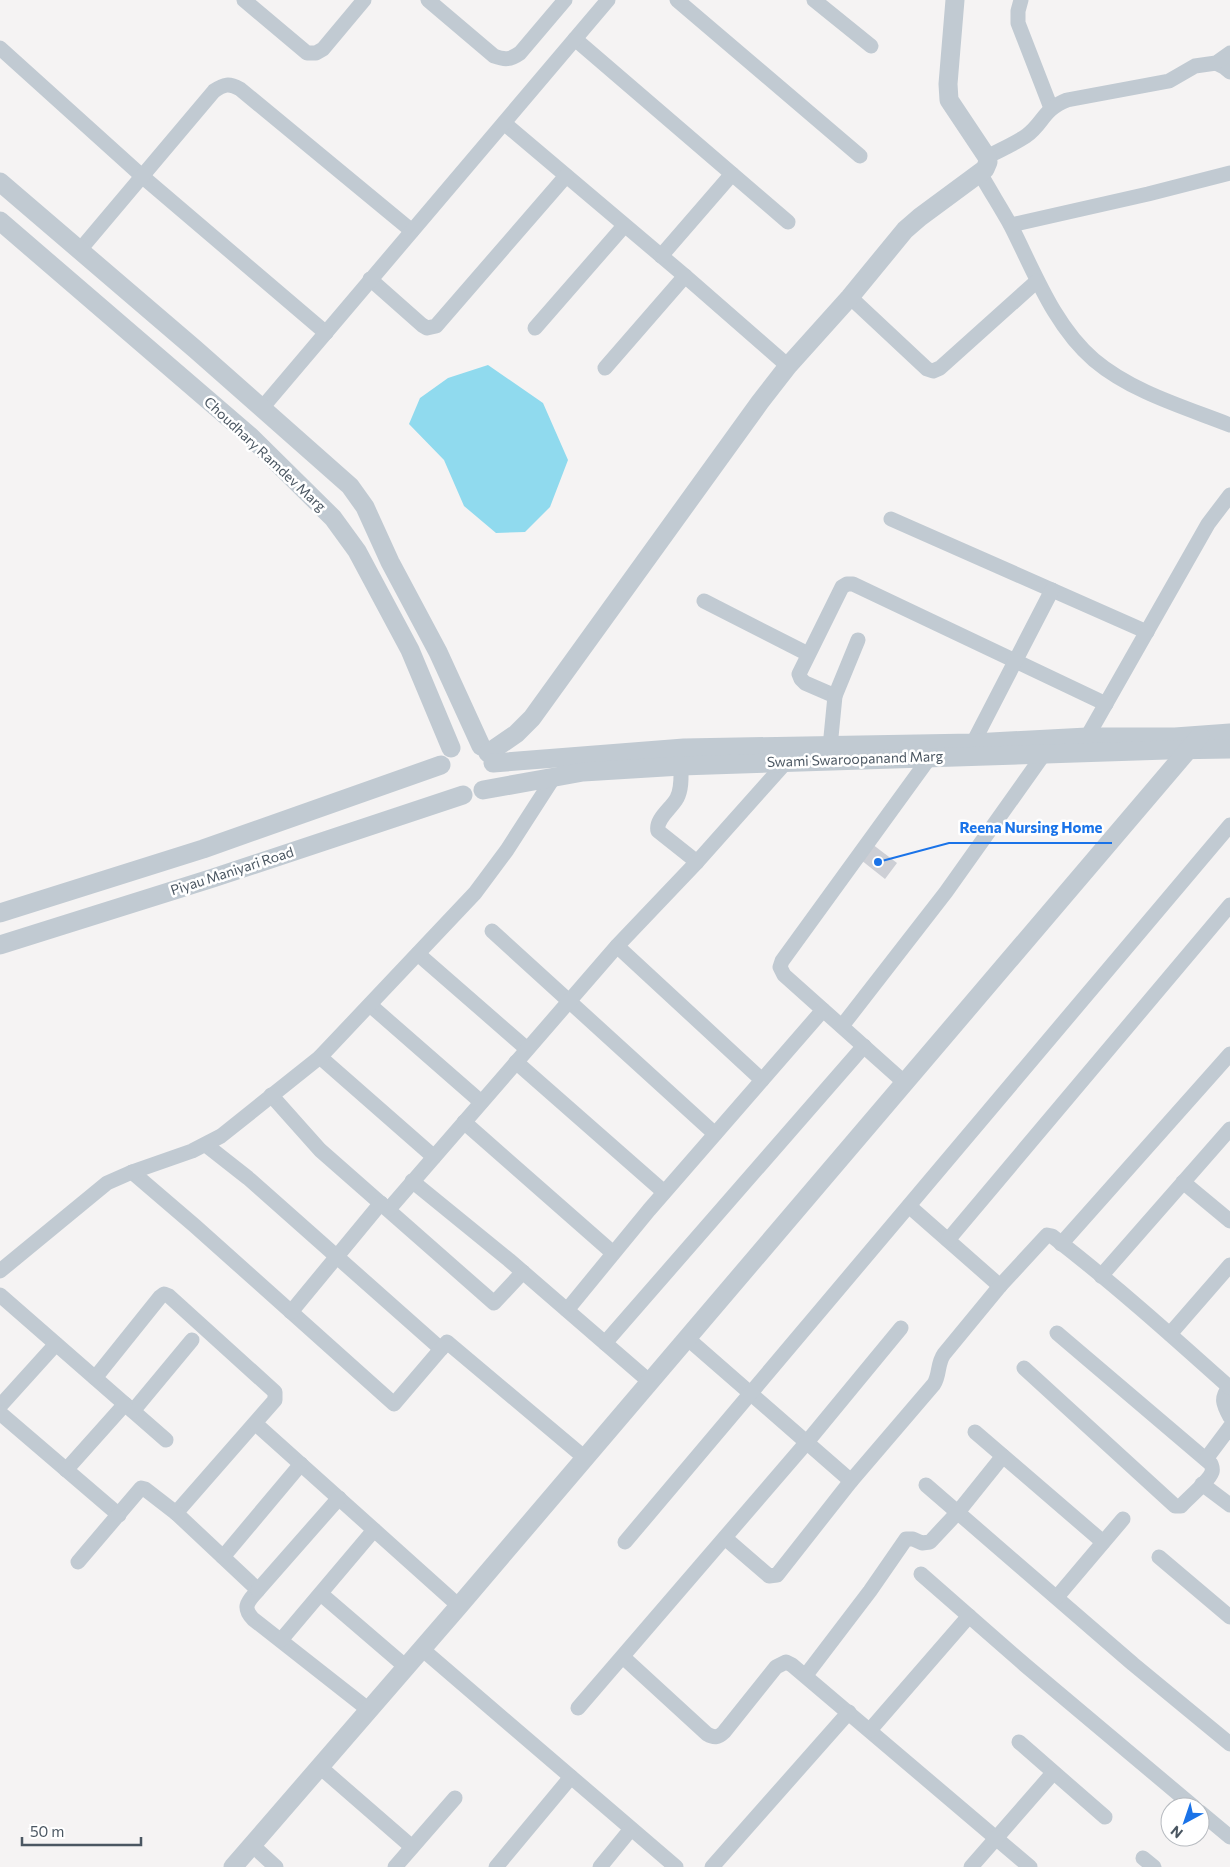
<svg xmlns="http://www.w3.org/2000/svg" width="1230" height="1867" viewBox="0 0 1230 1867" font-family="Commissioner,sans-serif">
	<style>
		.water { fill: #90daee }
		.building { fill: #cdcfd5 }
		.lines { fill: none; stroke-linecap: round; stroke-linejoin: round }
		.minor { stroke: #c1cad2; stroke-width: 15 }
		.tertiary { stroke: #c1cad2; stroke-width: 19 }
		.labels { text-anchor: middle; stroke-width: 5; stroke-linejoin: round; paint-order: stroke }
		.street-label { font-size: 14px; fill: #4a5661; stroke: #fff }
		.leader { fill: none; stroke: #1a73e8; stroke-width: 2 }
		.callout-dot { fill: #1a73e8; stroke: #fff; stroke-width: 2 }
		.callout-label { font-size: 15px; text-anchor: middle; font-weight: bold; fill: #1a73e8; stroke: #fff; stroke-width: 5; stroke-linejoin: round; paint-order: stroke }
	</style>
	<rect width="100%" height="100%" fill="#f5f3f3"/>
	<polygon class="water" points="488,365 543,403 568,460 550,507 525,532 496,533 464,506 444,460 409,424 420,398 448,378"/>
	<polygon class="building" points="872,844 897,863 885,879 861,860"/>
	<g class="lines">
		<g class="minor">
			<polyline points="244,0 307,53 316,53 323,49 364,0"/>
			<path d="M428,0L494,56C505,60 510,60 520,53L565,0"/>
			<polyline points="677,0 860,156"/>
			<polyline points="814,0 871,46"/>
			<polyline points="1021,0 1018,11 1018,23 1051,108"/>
			<polyline points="575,39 788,222"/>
			<polyline points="0,48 143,177 326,333"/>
			<polyline points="1216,63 1224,67 1230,72"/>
			<polyline points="504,123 685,276 788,366"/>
			<path d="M987,157C1000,150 1014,144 1026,136C1044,123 1042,110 1067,100L1169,81L1195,66L1216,63L1230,53"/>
			<path d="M980,173C990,191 1001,208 1011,226C1034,271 1054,326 1094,360C1132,392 1184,407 1230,425"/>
			<polyline points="1011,225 1148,194 1230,173"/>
			<path d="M79,251L214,91C224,84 229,83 240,89L412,231"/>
			<polyline points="661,256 732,174"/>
			<polyline points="370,279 422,325 427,328 436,326 566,176"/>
			<polyline points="850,297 927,369 933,371 940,368 1037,281"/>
			<polyline points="535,328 624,226"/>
			<polyline points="605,368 685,276"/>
			<polyline points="262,408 608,0"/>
			<polyline points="891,519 1147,632"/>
			<polyline points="704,601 808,654"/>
			<polyline points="835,696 805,683 801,679 799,674 842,587 847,584 853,584 1106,704"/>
			<polyline points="1087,737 1208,524 1230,495"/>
			<polyline points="973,743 1052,590"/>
			<polyline points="830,747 835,696 858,640"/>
			<path d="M681,766C681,775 682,789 677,798C672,808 655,819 658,831L697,862"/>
			<polyline points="492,931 715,1134"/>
			<polyline points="617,946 762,1080"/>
			<polyline points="418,954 527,1049"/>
			<polyline points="370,1005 481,1102"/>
			<polyline points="842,1026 946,892 1044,754"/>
			<polyline points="320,1057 434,1157"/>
			<polyline points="516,1062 664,1192"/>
			<polyline points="905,1083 784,975 780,967 782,961 930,757"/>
			<polyline points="271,1095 320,1150 494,1303 523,1272"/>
			<polyline points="464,1122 613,1253"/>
			<polyline points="206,1145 248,1178 441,1349"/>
			<polyline points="132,1172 195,1226 394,1404 447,1342 585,1458"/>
			<polyline points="412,1181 509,1260 650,1382"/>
			<polyline points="1183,1182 1230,1221"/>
			<polyline points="909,1206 1000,1286"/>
			<polyline points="389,1209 617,946 697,862 787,761"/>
			<polyline points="948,1240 1230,905"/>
			<polyline points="1061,1244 1230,1054"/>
			<polyline points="0,1271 107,1183 132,1172 192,1151 221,1136 320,1057 475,893 507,850 554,777"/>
			<polyline points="1101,1276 1230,1129"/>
			<polyline points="0,1295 166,1440"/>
			<polyline points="567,1310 649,1210 823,1010"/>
			<polyline points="291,1312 381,1203"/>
			<polyline points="1170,1334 1230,1265"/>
			<polyline points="687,1338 851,1481"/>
			<polyline points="605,1343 864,1046"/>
			<path d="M1024,1368L1175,1506H1181C1188,1498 1209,1481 1212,1472C1213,1468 1212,1467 1211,1464L1057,1333"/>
			<polyline points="95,1378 160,1297 164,1294 169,1296 275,1392 275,1400 176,1513"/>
			<path d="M1230,1386C1220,1398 1223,1404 1230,1417"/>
			<polyline points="0,1406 56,1344"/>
			<polyline points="133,1411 192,1340"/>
			<polyline points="0,1413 119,1515"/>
			<polyline points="256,1424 459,1606"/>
			<polyline points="975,1432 1103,1542"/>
			<polyline points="1206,1459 1230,1427"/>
			<polyline points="66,1470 125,1404"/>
			<polyline points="1202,1484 1230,1505"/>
			<polyline points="926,1485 1133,1664 1230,1744"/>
			<path d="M725,1538L769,1576L777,1575L851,1481L934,1384C940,1374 937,1364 944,1354L1000,1286L1047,1235L1052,1236C1113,1283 1171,1335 1229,1387"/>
			<polyline points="625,1542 1230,825"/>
			<polyline points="223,1557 301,1464"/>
			<polyline points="1159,1557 1230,1617"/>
			<path d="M78,1562L141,1488L145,1489L176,1513L258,1590C249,1601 241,1606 253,1619L369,1710"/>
			<polyline points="921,1574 1025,1665 1194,1807"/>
			<polyline points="258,1590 339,1498"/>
			<polyline points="321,1594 406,1667"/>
			<polyline points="1057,1597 1123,1519"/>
			<polyline points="281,1640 374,1530"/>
			<polyline points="422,1649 676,1867"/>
			<path d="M623,1657L707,1734C714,1738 718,1738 724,1732L776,1667L786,1662L792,1665L1030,1867"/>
			<polyline points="806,1675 870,1591 906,1539 913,1539 922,1543 930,1542 958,1512 1003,1456"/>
			<polyline points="578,1708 807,1442 901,1328"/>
			<polyline points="870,1730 969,1616"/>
			<polyline points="1019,1742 1105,1817"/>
			<polyline points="320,1767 412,1847"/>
			<polyline points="1200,1812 1230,1837"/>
			<polyline points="252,1845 276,1867"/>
			<polyline points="1143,1858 1154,1867"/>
			<polyline points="395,1867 455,1798"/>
			<polyline points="496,1867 571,1777"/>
			<polyline points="600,1867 631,1829"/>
			<polyline points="712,1867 849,1712"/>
			<polyline points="971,1867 1053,1773"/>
		</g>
		<g class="tertiary">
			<polyline points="0,182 195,349 350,486 365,507 390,562 438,652 481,746"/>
			<polyline points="0,221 251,437 333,518 357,551 410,650 451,748"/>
			<polyline points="488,753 516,734 532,718 760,402 788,366 850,297 905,230 920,217 985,169 988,162 987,157 949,100 948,84 955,0"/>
			<polyline points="493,763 684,748 973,743 1087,737 1175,737 1230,733"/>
			<polyline points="483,790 583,772 681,766 1167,750 1230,749"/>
			<polyline points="0,913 203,849 441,765"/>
			<polyline points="0,945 213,878 463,795"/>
			<polyline points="233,1867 459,1606 1200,736"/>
		</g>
	</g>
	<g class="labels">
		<g class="street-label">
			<text transform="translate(265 454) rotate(43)" y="5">Choudhary Ramdev Marg</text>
			<text transform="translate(855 759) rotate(-2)" y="5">Swami Swaroopanand Marg</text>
			<text transform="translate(232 871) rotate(-18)" y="5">Piyau Maniyari Road</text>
		</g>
	</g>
	<path class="leader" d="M878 862L949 843H1112"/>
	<circle class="callout-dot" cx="878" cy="862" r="5"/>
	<g class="callout-label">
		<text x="1031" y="833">Reena Nursing Home</text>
	</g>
	<g transform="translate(1185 1822) rotate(220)"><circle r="24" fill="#ffffff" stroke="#b7bbc0"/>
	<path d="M0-4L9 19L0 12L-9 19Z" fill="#1a73e8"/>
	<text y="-8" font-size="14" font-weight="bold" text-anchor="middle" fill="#4a5661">N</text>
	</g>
	<path d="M22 1837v8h119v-8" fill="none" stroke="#4a5661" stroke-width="2.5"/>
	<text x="30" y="1837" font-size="15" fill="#4a5661" stroke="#ffffff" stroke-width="4" paint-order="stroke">50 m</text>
</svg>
